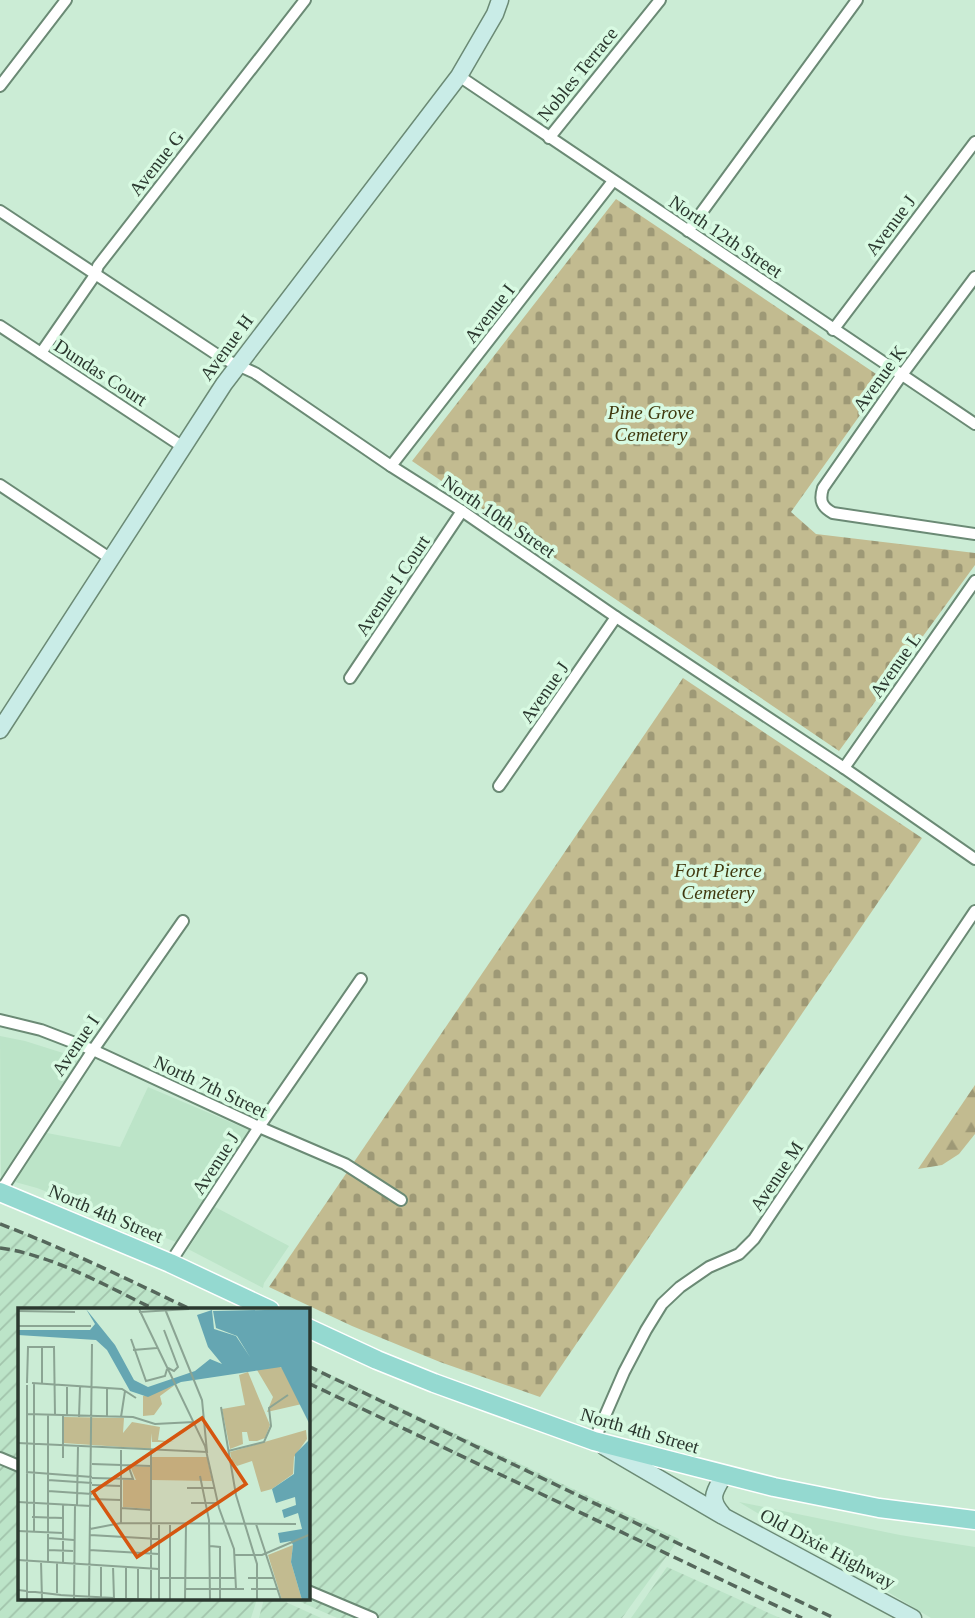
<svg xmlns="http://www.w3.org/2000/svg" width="975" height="1618" viewBox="0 0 975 1618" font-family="Georgia,serif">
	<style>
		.built { fill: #bce4c8 }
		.industrial { fill: url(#industrial-furrows) }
		.forest { fill: url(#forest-firs) }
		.cemetery { fill: url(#cemetery-stones) }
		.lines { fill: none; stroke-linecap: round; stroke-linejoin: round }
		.street-casing { stroke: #6b8a75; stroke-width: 14 }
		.secondary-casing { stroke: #6b8a75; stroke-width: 19 }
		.primary-casing { stroke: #fff; stroke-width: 21 }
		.street { stroke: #fff; stroke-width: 10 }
		.secondary { stroke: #c9ece7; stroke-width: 16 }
		.primary { stroke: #94d9d0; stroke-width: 18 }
		.rail { stroke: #55675b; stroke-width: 3.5; stroke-dasharray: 10 5; stroke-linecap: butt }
		.labels { text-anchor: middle; stroke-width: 7; stroke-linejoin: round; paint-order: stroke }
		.street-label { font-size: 19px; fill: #2b382f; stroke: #d8fae2 }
		.park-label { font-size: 19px; font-style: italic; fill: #40390f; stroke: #d8fae2 }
		.inset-road { fill: none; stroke: #8ba493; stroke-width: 2 }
		.view { fill: #d55610; fill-opacity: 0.15; stroke: #d55610; stroke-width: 3.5 }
		.inset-edge { fill: none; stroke: #2b382f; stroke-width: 3.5 }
	</style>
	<defs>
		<pattern id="industrial-furrows" width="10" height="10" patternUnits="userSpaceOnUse" patternTransform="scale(1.75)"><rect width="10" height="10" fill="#bce4c8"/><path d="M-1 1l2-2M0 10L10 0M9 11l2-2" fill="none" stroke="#a2c4ac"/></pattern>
		<pattern id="forest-firs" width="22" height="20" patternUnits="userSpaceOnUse" patternTransform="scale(1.75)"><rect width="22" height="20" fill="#c2bb90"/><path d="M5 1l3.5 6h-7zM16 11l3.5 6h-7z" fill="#9e9976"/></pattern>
		<pattern id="cemetery-stones" width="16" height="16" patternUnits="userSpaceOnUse" patternTransform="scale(1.75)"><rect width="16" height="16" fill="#c2bb90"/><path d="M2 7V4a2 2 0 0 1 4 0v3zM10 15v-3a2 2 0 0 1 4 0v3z" fill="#9e9976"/></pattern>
	</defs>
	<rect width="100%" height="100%" fill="#cbecd5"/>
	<g class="built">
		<polygon points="0,1036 25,1041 79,1058 1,1178"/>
		<polygon points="148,1087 249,1130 176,1242 37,1188 15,1182 47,1133 120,1147"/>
		<polygon points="215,1207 289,1246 264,1283 263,1288 188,1249"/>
		<polygon points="739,1502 900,1535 975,1547 975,1618 931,1618"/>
	</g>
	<g class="industrial">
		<polygon points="0,1225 28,1235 192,1310 19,1310 19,1599 257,1599 251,1618 0,1618"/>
		<polygon points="308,1364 679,1539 622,1618 337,1618 294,1599 308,1599"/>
		<polygon points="667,1567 780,1618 631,1618"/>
		<polygon points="264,1599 279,1599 321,1618 259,1618"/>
	</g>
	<polygon class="forest" points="975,1085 975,1134 959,1154 942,1165 918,1169"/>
	<g class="cemetery">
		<polygon points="616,199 885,380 791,512 816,534 975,553 975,565 839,751 412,461"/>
		<polygon points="683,678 922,838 540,1397 440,1362 352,1326 269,1287"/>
	</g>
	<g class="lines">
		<defs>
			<g id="street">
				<polyline points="459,76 975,424"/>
				<polyline points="0,86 66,0"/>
				<polyline points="549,138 660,0"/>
				<polyline points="0,211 222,358 255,373 391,466 462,511 616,617 844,768 975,859"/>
				<polyline points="688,231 857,0"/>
				<path d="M975,277L901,376L823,488C819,501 822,507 833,513L975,534"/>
				<polyline points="0,326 183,447"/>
				<polyline points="833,330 975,142"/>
				<polyline points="41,353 95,275 98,266 305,0"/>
				<polyline points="391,466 613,181"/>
				<polyline points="0,485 111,559"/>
				<polyline points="350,678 462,511"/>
				<polyline points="844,768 975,581"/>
				<polyline points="499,786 616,617"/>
				<polyline points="0,1020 41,1030 93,1050 259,1127 345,1164 401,1200"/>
				<polyline points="0,1192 93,1050 183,921"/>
				<polyline points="170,1263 259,1127 361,979"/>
				<polyline points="594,1441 624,1372 646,1330 662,1304 680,1287 709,1267 739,1254 754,1239 975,911"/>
				<polyline points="0,1458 19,1466"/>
				<polyline points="308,1591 372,1618"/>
			</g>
			<g id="secondary">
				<polyline points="0,730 224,384 459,76 495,14 500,0"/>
				<polyline points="605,1447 723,1516 913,1618"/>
				<path d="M722,1514C708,1498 715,1491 724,1475"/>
			</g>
			<g id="primary">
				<polyline points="0,1192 170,1263 270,1310"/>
				<polyline points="308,1328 377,1360 434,1383 594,1441 774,1487 879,1508 975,1520"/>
			</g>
		</defs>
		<use href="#street" class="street-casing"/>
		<use href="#secondary" class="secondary-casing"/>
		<use href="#primary" class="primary-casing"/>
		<use href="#street" class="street"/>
		<use href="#secondary" class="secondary"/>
		<use href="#primary" class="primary"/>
		<g class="rail">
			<path d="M0,1224C66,1249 129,1280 192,1310"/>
			<path d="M0,1248C53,1255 108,1287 156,1310"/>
			<polyline points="308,1366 834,1618"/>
			<polyline points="308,1383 802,1618"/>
		</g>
	</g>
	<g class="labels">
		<g class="street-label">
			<text transform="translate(577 74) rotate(-51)" y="7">Nobles Terrace</text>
			<text transform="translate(156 163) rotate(-52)" y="7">Avenue G</text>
			<text transform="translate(890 225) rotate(-53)" y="7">Avenue J</text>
			<text transform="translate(726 236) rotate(34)" y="7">North 12th Street</text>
			<text transform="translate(489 313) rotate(-52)" y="7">Avenue I</text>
			<text transform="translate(226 347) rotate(-54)" y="7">Avenue H</text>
			<text transform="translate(101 372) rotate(33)" y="7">Dundas Court</text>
			<text transform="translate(879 378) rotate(-54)" y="7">Avenue K</text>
			<text transform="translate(499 516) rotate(34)" y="7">North 10th Street</text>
			<text transform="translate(392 585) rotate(-56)" y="7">Avenue I Court</text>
			<text transform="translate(895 665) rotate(-55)" y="7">Avenue L</text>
			<text transform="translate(544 692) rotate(-55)" y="7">Avenue J</text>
			<text transform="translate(75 1045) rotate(-56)" y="7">Avenue I</text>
			<text transform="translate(211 1086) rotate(25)" y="7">North 7th Street</text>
			<text transform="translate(215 1163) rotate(-57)" y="7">Avenue J</text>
			<text transform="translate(776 1176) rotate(-56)" y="7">Avenue M</text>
			<text transform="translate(106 1213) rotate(23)" y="7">North 4th Street</text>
			<text transform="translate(640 1430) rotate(16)" y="7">North 4th Street</text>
			<text transform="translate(828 1548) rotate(28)" y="7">Old Dixie Highway</text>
		</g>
		<g class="park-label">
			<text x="651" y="419">Pine Grove<tspan x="651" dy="22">Cemetery</tspan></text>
			<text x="718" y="877">Fort Pierce<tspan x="718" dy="22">Cemetery</tspan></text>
		</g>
	</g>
	<g transform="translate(18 1308)">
		<rect width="292" height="292" fill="#cbecd5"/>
		<path d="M230,64L252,117L247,130L239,133H231L229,124H224L225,136L212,141L204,101L227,97L221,67ZM157,77L142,88L144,96L136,107L125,108V88ZM288,122L289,131L276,149L275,166L254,181L243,184L234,153L219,158L214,153L212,144Z" fill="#c2bb90"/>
		<path d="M114,114L142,119L140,132L156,134H134L133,125H105Z" fill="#c2bb90"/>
		<path d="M134,149H189L194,173L134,172ZM112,158L132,159V201L105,199V172H118Z" fill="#c2bb90"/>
		<path d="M259,58L268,61L284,96L249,104L255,89L239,62ZM46,109L106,110L105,125H133V141L45,135ZM275,237L273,254L284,292H264L250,247Z" fill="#c2bb90"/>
		<path d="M68,1L97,37L116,72L130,79L177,63L192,51L204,56L190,39L179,7L194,2L196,21L218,28L232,49L219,28L198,20L195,3L292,1V117L263,59L163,74L130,89L112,83L89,42L78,32L0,27V22H72L77,16ZM292,131V292H284L273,254L275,237L273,233L262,235L260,225L284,221L280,205L266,210L264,202L278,197L277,189L258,195L254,181L276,166L277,146Z" fill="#65a6b2"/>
		<path class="inset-road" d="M121,1L187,138L201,200L216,241L218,281M0,3L57,4M121,4L171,1M0,18H73M146,22L160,59L156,63L150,60M113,31L128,73L147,68L149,61M24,39V76M115,42L139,40M9,75L10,39H36L37,107M14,75L104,81L118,90M16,75V223M203,99L218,187L239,256V292M9,106L115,109L137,116L176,114M30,106V254M49,108V79M61,109L62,79M89,109V80M103,109L107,83M0,135L189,144L184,92L147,1M103,142V215M133,142V292M210,143L246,134L253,118L251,100L270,87M45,150V107M74,156L133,158M8,164L74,169M182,168L191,212L192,292M74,170L115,171L110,157M30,172L74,175M74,177L103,178M169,180H197M30,183L74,186M73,191L103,192M0,194L73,198M173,195H200M45,196V255M59,197L60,137M103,200L133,202M14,209L45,210M238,216L263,292M141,217V292M152,217V292M72,221L103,215L278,216M0,223L45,225M72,227L141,231M30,230L56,232M192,238L202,239V292M30,242L55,243M71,242L141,246M217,247H244L293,226M0,252L141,261M23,253L24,292M39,254V285M83,257V291M95,258L96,291M108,259V291M120,260V291M141,270H217M230,270H255M167,281H226M233,281H259M0,282L43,287M41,287L133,292M9,292V77M56,292L57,197M71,292L74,36M167,292L168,216"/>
		<path class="view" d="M184,110L228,176L119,249L75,184Z"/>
		<rect width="292" height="292" class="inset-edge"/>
	</g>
</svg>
